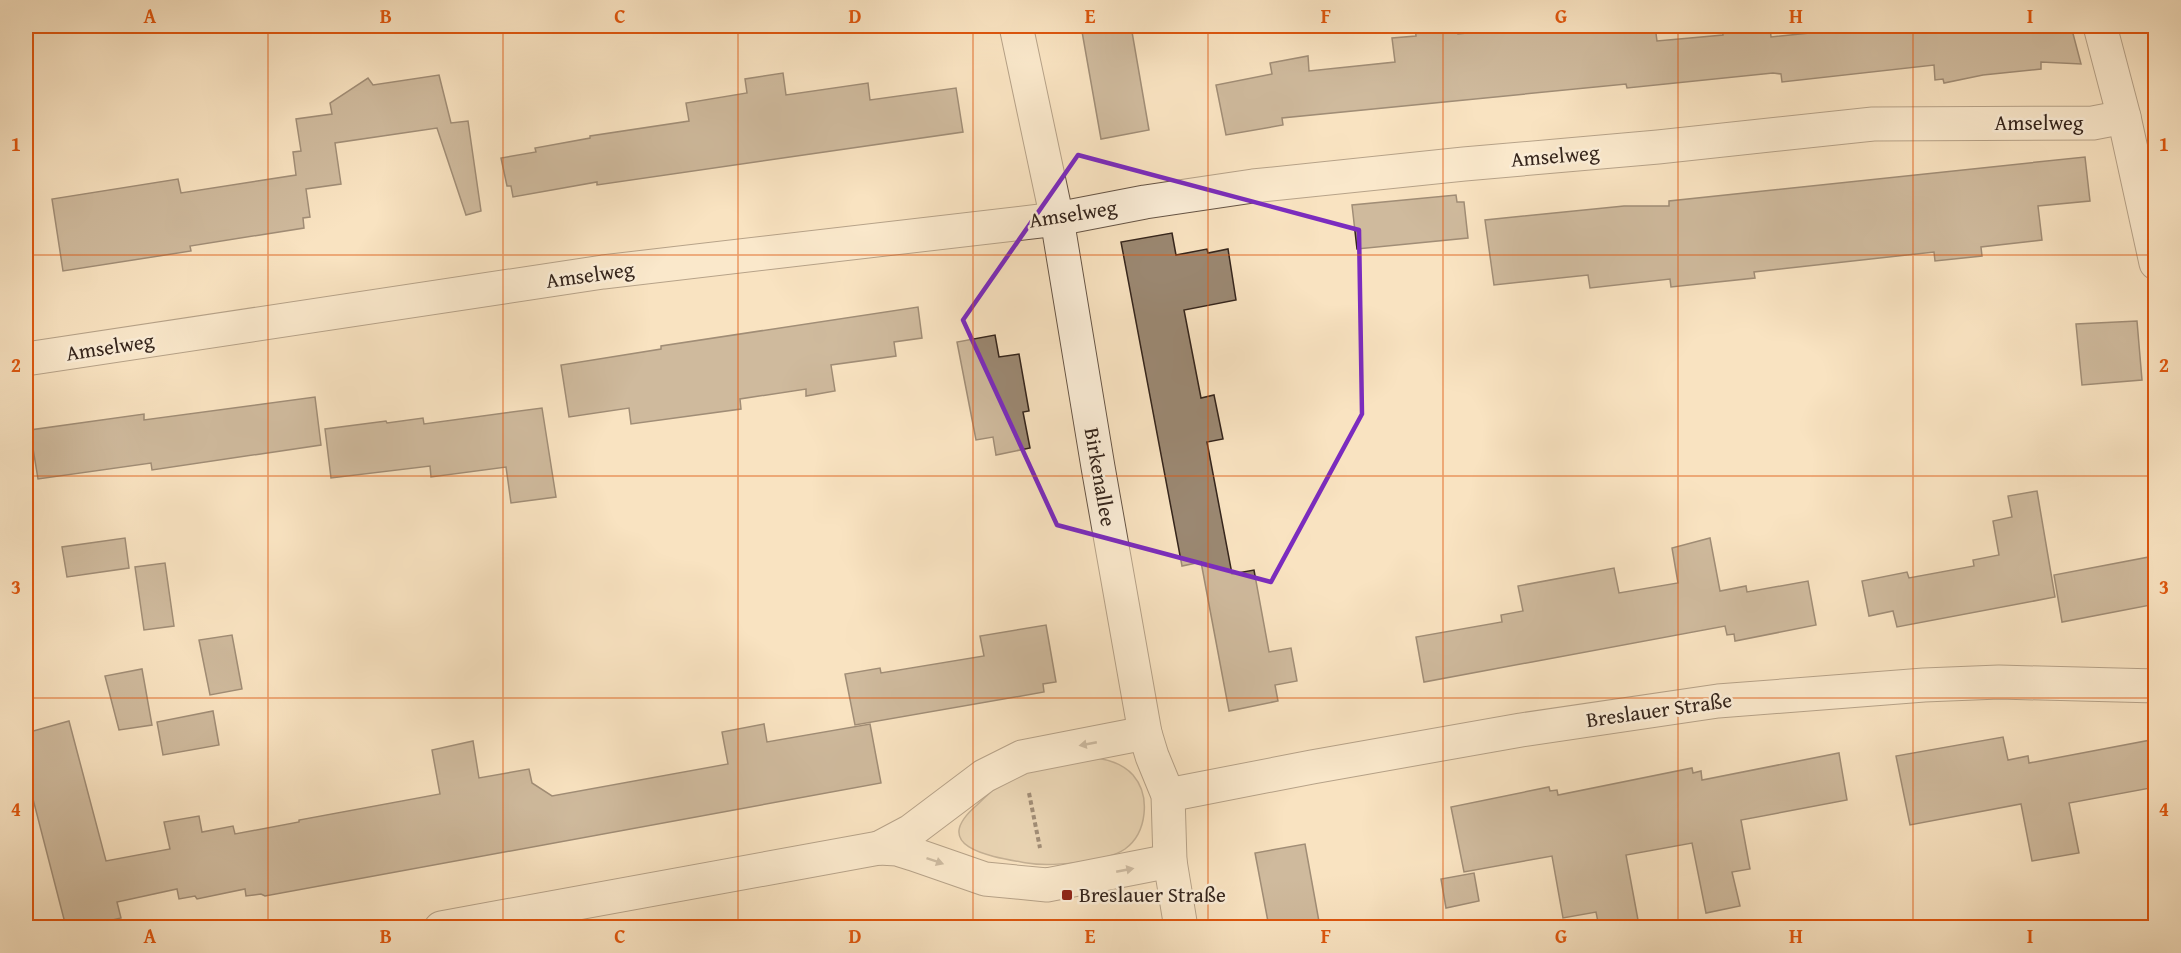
<svg xmlns="http://www.w3.org/2000/svg" width="2181" height="953" viewBox="0 0 2181 953" font-family="'Gentium Book Plus',serif">
	<style>
		.green { fill: #d8c3a5; stroke: #867460; stroke-width: 1.5 }
		.building { fill: #9b8872; stroke: #35251c; stroke-width: 1.5 }
		.lines { fill: none; stroke-linecap: round; stroke-linejoin: round }
		.minor-casing { stroke: #665445; stroke-width: 35 }
		.path { stroke: #35251c; stroke-width: 4; stroke-dasharray: 4.5 3; stroke-linecap: butt }
		.minor { stroke: #fbedd7; stroke-width: 33 }
		.oneway { fill: #98897a }
		.marked { fill: none; stroke: #7b2cbf; stroke-width: 4.5; stroke-linejoin: round }
		.grid { fill: none; stroke: #df560d; stroke-width: 1.5; stroke-opacity: 0.55 }
		.poi-dot { fill: #8f2418; stroke: #fbedd7; stroke-width: 2 }
		.labels { text-anchor: middle; stroke-width: 5; stroke-linejoin: round; paint-order: stroke }
		.street-label { font-size: 21px; fill: #35251c; stroke: #fbedd7 }
		.poi-label { font-size: 21px; fill: #35251c; stroke: #fbedd7; text-anchor: start }
		.neatline { fill: none; stroke: #df560d; stroke-width: 2 }
		.grid-label { font-size: 20px; text-anchor: middle; font-weight: bold; fill: #df560d }
	</style>
	<rect width="100%" height="100%" fill="#f9e3c1"/>
	<filter id="stains"><feTurbulence type="fractalNoise" baseFrequency=".00333" numOctaves="4"/><feColorMatrix values="0 0 0 0 .2 0 0 0 0 .09 0 0 0 0 .02 0 0 0 .5 -.17"/></filter>
	<radialGradient id="worn" r=".72"><stop offset=".6" stop-color="#630" stop-opacity="0"/><stop offset="1" stop-color="#630" stop-opacity=".3"/></radialGradient>
	<path class="green" d="M1097,758C1110,760 1124,765 1133,775C1151,796 1147,833 1125,849C1106,862 1050,867 1027,863C993,857 927,848 977,805C986,796 997,785 1008,779C1035,765 1068,763 1097,758Z"/>
	<g class="building">
		<polygon points="1081,26 1131,26 1149,130 1101,139"/>
		<polygon points="1415,26 1457,26 1458,34 1516,28 1516,26 1655,26 1657,41 1723,35 1722,26 1770,26 1771,37 1829,31 1829,26 2071,26 2081,64 2041,62 2041,69 1983,75 1944,83 1943,79 1935,80 1934,65 1782,82 1781,74 1773,73 1627,88 1626,84 1282,118 1283,125 1226,135 1216,85 1272,74 1270,63 1308,56 1309,71 1395,62 1392,38 1416,36"/>
		<polygon points="783,73 786,95 868,83 870,100 956,88 963,132 597,185 597,182 513,197 511,186 507,186 501,158 536,152 535,148 590,138 590,136 689,121 686,103 747,93 745,79"/>
		<polygon points="439,75 451,123 468,121 481,211 466,215 437,128 335,143 341,184 306,189 310,217 303,218 304,228 190,246 191,251 63,271 52,199 178,179 181,193 296,175 293,152 301,151 296,119 332,114 330,103 368,78 373,85"/>
		<polygon points="2085,157 2090,201 2038,206 2042,240 1981,247 1982,256 1935,261 1934,252 1754,272 1755,278 1671,287 1670,279 1590,288 1588,275 1494,285 1485,220 1624,206 1669,206 1669,201"/>
		<polygon points="1456,195 1457,202 1464,202 1468,238 1357,249 1352,205"/>
		<polygon points="1172,233 1176,255 1207,249 1208,253 1228,249 1236,300 1184,310 1201,398 1214,395 1223,439 1207,442 1232,574 1254,570 1269,652 1291,648 1297,681 1275,685 1278,701 1229,711 1201,562 1182,566 1121,242"/>
		<polygon points="918,307 922,338 894,342 896,356 831,365 835,391 806,396 806,389 740,399 741,409 631,424 629,408 569,417 561,365 661,349 661,346"/>
		<polygon points="2137,321 2142,380 2082,385 2076,324"/>
		<polygon points="995,335 999,357 1019,354 1029,411 1023,412 1030,448 996,455 993,437 976,440 957,342"/>
		<polygon points="315,397 321,445 152,470 151,463 38,479 30,430 144,414 144,420"/>
		<polygon points="542,408 556,497 511,503 506,467 431,477 430,466 331,478 325,429 386,421 387,423 423,418 424,424"/>
		<polygon points="2037,491 2055,597 1897,627 1893,611 1869,616 1862,581 1907,572 1909,578 1974,566 1973,560 1999,555 1993,521 2012,517 2008,496"/>
		<polygon points="125,538 129,568 67,577 62,547"/>
		<polygon points="1710,538 1720,591 1746,586 1747,592 1808,581 1816,625 1735,641 1734,634 1727,635 1725,626 1424,682 1416,637 1502,622 1501,615 1523,611 1518,586 1614,568 1619,593 1678,583 1672,548"/>
		<polygon points="2149,557 2156,592 2156,604 2062,622 2054,575"/>
		<polygon points="165,563 174,626 144,630 135,567"/>
		<polygon points="1046,625 1056,682 1043,684 1044,692 855,725 845,674 880,668 881,673 984,656 980,636"/>
		<polygon points="232,635 242,689 210,695 199,640"/>
		<polygon points="142,669 152,725 119,730 105,676"/>
		<polygon points="213,711 219,745 163,755 157,722"/>
		<polygon points="69,721 106,861 170,849 164,822 199,816 202,832 233,826 235,834 299,822 299,820 440,794 432,750 473,741 479,778 529,769 532,783 552,796 728,764 722,732 764,724 767,742 870,724 881,783 265,896 261,894 246,896 245,889 197,899 195,896 179,899 177,889 117,902 121,918 83,927 66,927 26,772 26,733"/>
		<polygon points="2003,737 2008,760 2028,756 2029,763 2156,739 2156,787 2069,803 2079,853 2032,861 2021,804 1910,825 1896,756"/>
		<polygon points="1839,753 1847,800 1741,820 1750,869 1732,872 1740,906 1706,913 1692,843 1626,855 1638,920 1599,927 1596,912 1563,918 1552,856 1464,872 1451,807 1549,787 1550,791 1557,790 1558,795 1692,768 1693,773 1701,771 1702,780"/>
		<polygon points="1305,844 1320,927 1269,927 1255,853"/>
		<polygon points="1474,873 1479,901 1446,908 1441,879"/>
	</g>
	<g class="lines">
		<defs>
			<g id="minor">
				<polyline points="1016,26 1057,219 1098,467 1145,733 1152,756 1168,795 1170,861 1181,928"/>
				<polyline points="2100,26 2124,117 2156,263"/>
				<polyline points="26,359 603,272 1057,219 1145,202 1253,186 1464,164 1658,147 1873,124 2093,123 2124,117"/>
				<polyline points="1168,795 1312,767 1521,730 1718,701 1924,685 1999,682 2156,686"/>
				<polyline points="879,848 911,831 984,776 1022,757 1145,733"/>
				<polyline points="441,928 879,848 897,849 913,854 985,879 1047,885 1170,861"/>
			</g>
		</defs>
		<use href="#minor" class="minor-casing"/>
		<polyline class="path" points="1029,793 1040,848"/>
		<use href="#minor" class="minor"/>
	</g>
	<defs><path id="oneway-solid" d="M-6-.8H1V-3.2L6.5 0L1 3.2V.8H-6Z" transform="scale(1.5)"/></defs>
	<g class="oneway">
		<use href="#oneway-solid" transform="translate(1088 744) rotate(169)"/>
		<use href="#oneway-solid" transform="translate(935 861) rotate(19)"/>
		<use href="#oneway-solid" transform="translate(1125 870) rotate(-11)"/>
	</g>
	<path d="M0 0H2181V953H0ZM1078,155L1359,230L1362,414L1271,582L1057,525L963,320Z" fill="#f9e3c1" fill-opacity=".55" fill-rule="evenodd"/>
	<path class="marked" d="M1078,155L1359,230L1362,414L1271,582L1057,525L963,320Z"/>
	<path class="grid" d="M268,26V928M503,26V928M738,26V928M973,26V928M1208,26V928M1443,26V928M1678,26V928M1913,26V928M26,255H2156M26,476H2156M26,698H2156"/>
	<rect class="poi-dot" x="1061" y="889" width="12" height="12" rx="3"/>
	<g class="labels">
		<g class="street-label">
			<text x="2039" y="130">Amselweg</text>
			<text transform="translate(1555 156) rotate(-5)" y="7">Amselweg</text>
			<text transform="translate(1073 214) rotate(-9)" y="7">Amselweg</text>
			<text transform="translate(590 275) rotate(-8)" y="7">Amselweg</text>
			<text transform="translate(110 347) rotate(-9)" y="7">Amselweg</text>
			<text transform="translate(1100 477) rotate(80)" y="7">Birkenallee</text>
			<text transform="translate(1659 710) rotate(-8)" y="7">Breslauer Straße</text>
		</g>
		<g class="poi-label">
			<text x="1079" y="902">Breslauer Straße</text>
		</g>
	</g>
	<rect width="2181" height="953" fill="none" stroke="#f9e3c1" stroke-width="66"/>
	<rect x="33" y="33" width="2115" height="887" class="neatline"/>
	<g class="grid-label">
		<text x="150" y="23">A</text>
		<text x="386" y="23">B</text>
		<text x="620" y="23">C</text>
		<text x="855" y="23">D</text>
		<text x="1090" y="23">E</text>
		<text x="1326" y="23">F</text>
		<text x="1561" y="23">G</text>
		<text x="1796" y="23">H</text>
		<text x="2030" y="23">I</text>
		<text x="16" y="151">1</text>
		<text x="2164" y="151">1</text>
		<text x="16" y="372">2</text>
		<text x="2164" y="372">2</text>
		<text x="16" y="594">3</text>
		<text x="2164" y="594">3</text>
		<text x="16" y="816">4</text>
		<text x="2164" y="816">4</text>
		<text x="150" y="943">A</text>
		<text x="386" y="943">B</text>
		<text x="620" y="943">C</text>
		<text x="855" y="943">D</text>
		<text x="1090" y="943">E</text>
		<text x="1326" y="943">F</text>
		<text x="1561" y="943">G</text>
		<text x="1796" y="943">H</text>
		<text x="2030" y="943">I</text>
	</g>
	<rect width="100%" height="100%" filter="url(#stains)"/>
	<rect width="100%" height="100%" fill="url(#worn)"/>
</svg>
